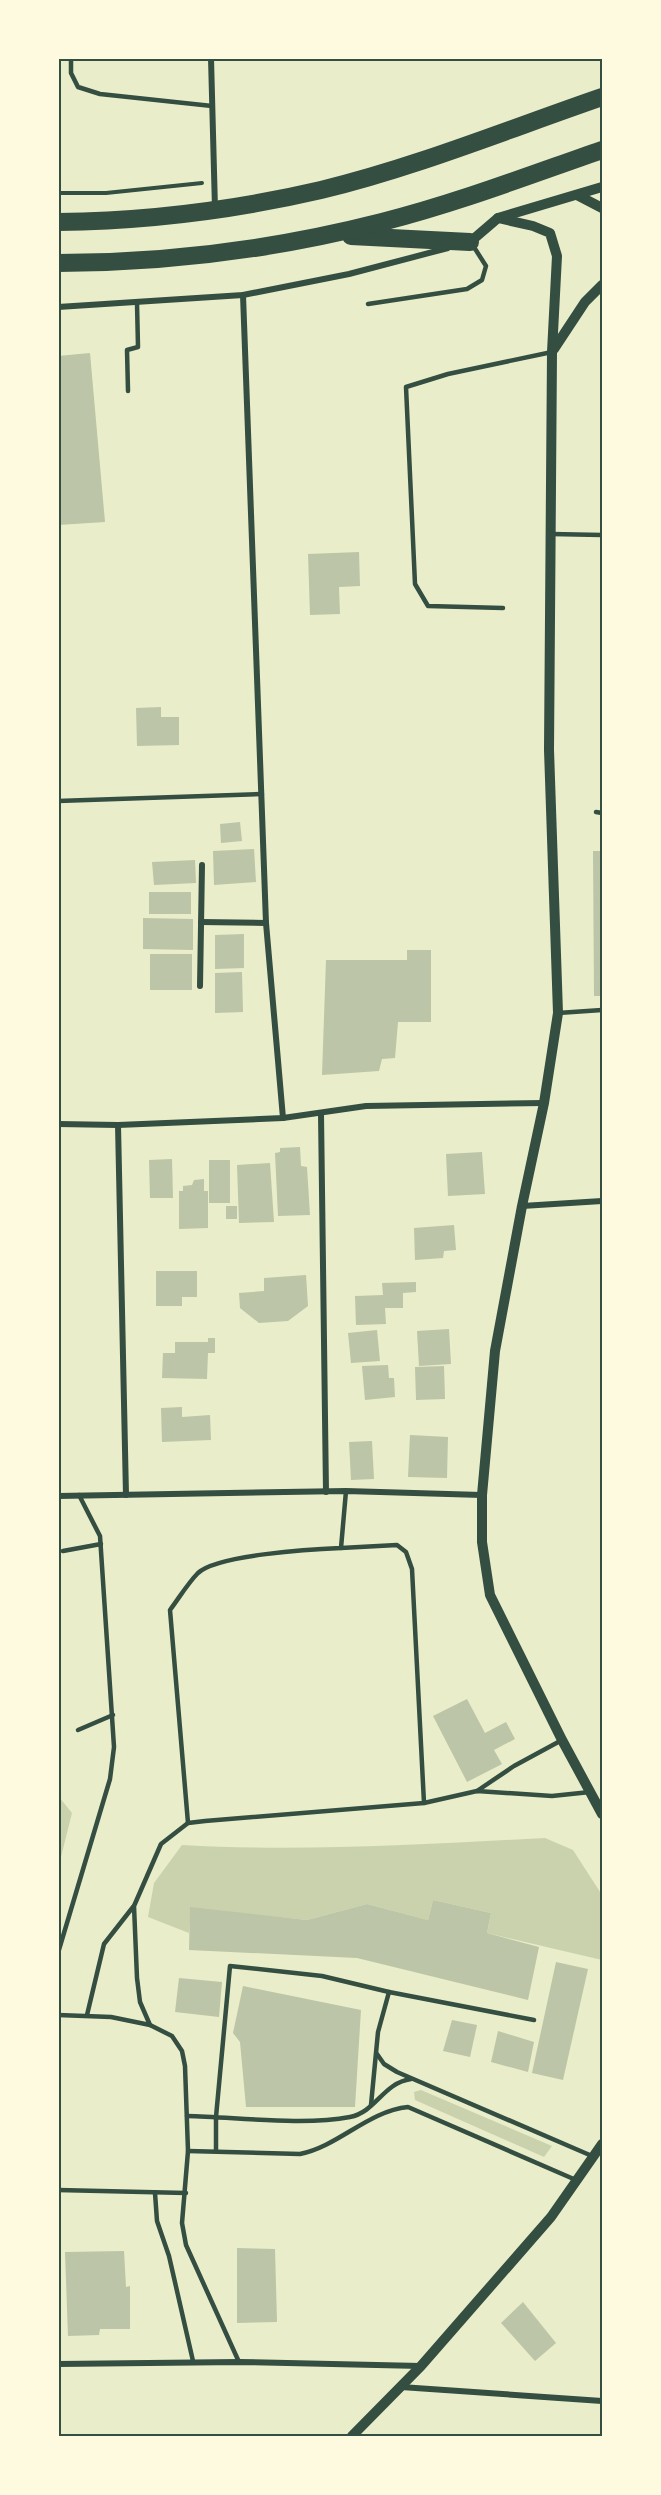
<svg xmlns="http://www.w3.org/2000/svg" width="661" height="2495" viewBox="0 0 661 2495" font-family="Barlow,sans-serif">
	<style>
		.green { fill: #cad2ad }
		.building { fill: #bcc5a7 }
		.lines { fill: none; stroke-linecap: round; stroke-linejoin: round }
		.path { stroke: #344e41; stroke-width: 4 }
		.service { stroke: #344e41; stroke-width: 4.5 }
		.minor { stroke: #344e41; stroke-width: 6 }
		.tertiary { stroke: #344e41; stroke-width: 10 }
		.motorway { stroke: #344e41; stroke-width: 18 }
		.neatline { fill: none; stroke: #344e41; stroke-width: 2 }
	</style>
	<rect width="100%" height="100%" fill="#e9edc9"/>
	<g class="green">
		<polygon points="59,1797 72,1813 59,1865"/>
		<path d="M545,1838L573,1850L602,1895V1960L487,1933L491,1913L433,1900L428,1920L367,1904L307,1920L191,1908L189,1933L148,1917L154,1883L182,1845C303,1852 424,1844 545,1838Z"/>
		<polygon points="421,2090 552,2146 544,2157 415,2100 414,2092"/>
	</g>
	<g class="building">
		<polygon points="90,353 105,522 58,525 58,356"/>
		<polygon points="359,552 360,586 339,587 340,614 310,615 308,554"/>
		<polygon points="161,707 161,717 179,717 179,745 137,746 136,708"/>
		<polygon points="240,822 242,841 221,843 220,824"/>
		<polygon points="254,849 256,882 214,885 213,851"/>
		<polygon points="593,851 602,851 602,996 594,996"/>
		<polygon points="195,860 196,883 154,885 152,862"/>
		<rect x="149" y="892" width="42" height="22"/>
		<polygon points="143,918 193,919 193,950 143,949"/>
		<polygon points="244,934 244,968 215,969 215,935"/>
		<polygon points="407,950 431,950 431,1022 398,1022 395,1058 382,1059 379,1071 322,1075 326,960 407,960"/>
		<rect x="150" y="954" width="42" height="36"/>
		<polygon points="242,972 243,1012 215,1013 215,973"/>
		<polygon points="300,1147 301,1166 307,1167 310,1215 278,1216 275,1153 280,1152 280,1148"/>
		<polygon points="482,1152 485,1194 448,1196 446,1154"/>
		<polygon points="172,1159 173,1198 150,1198 149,1160"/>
		<rect x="209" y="1160" width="21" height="43"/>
		<polygon points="270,1163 274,1222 239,1223 237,1165"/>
		<polygon points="204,1179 204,1191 208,1191 208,1228 179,1229 179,1191 183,1191 183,1186 192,1185 194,1180"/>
		<rect x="226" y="1206" width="11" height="13"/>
		<polygon points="454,1225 456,1250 444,1251 443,1258 415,1260 414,1228"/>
		<polygon points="156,1271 197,1271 197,1297 182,1297 182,1306 156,1306"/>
		<polygon points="306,1275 308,1306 288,1321 259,1323 240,1308 239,1293 264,1291 264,1278"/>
		<polygon points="416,1282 416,1292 403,1293 403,1308 385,1308 386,1324 356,1325 355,1296 383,1295 382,1283"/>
		<polygon points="449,1329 451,1364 419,1366 417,1331"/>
		<polygon points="377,1330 380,1361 351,1363 348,1333"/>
		<polygon points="208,1338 215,1338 215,1353 208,1353 207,1379 162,1378 163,1353 175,1353 175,1342 208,1342"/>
		<polygon points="388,1365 389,1378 394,1378 395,1397 365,1400 362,1366"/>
		<polygon points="444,1366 445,1399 416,1400 415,1367"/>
		<polygon points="182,1407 182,1417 210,1415 211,1440 162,1442 161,1408"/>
		<polygon points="410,1435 448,1437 447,1478 408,1477"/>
		<polygon points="372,1441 374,1479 351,1480 349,1442"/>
		<polygon points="467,1699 485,1733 506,1722 515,1739 494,1750 502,1764 467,1782 433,1716"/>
		<polygon points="433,1900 491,1913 487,1933 539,1947 528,2000 357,1958 189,1950 190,1907 307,1920 367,1904 428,1920"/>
		<polygon points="556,1962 588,1969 563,2080 532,2073"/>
		<polygon points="179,1978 222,1982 219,2017 175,2012"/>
		<polygon points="243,1986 361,2010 355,2107 246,2107 240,2042 233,2033"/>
		<polygon points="452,2020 477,2025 470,2057 443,2051"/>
		<polygon points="498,2031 534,2042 528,2072 491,2062"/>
		<polygon points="237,2248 275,2249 277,2322 237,2323"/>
		<polygon points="124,2251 126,2287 130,2286 130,2329 100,2329 99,2335 68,2336 65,2252"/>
		<polygon points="523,2302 556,2343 535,2361 501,2323"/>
	</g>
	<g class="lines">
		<polyline class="path" points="58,193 106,193 202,183"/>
		<g class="service">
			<polyline points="71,58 71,73 78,87 100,94 212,106"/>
			<polyline points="368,304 467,289 482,280 486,266 472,244"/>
			<polyline points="128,391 127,350 138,347 137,303"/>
			<polyline points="551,534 602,535"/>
			<polyline points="503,608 428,606 415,584 406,387 448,374 552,352"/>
			<polyline points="58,801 262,794"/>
			<polyline points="596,812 602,813"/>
			<polyline points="558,1013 602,1010"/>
			<polyline points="341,1548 397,1545 406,1552 412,1569 424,1803"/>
			<polyline points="63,1551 101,1544"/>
			<polyline points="78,1730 113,1715"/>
			<polyline points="477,1791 514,1766 562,1740"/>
			<path d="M188,1823L170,1610C179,1598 188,1583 198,1573C217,1555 312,1549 341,1548L346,1491"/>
			<polyline points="58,1953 110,1779 114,1747 100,1536 79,1495"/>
			<polyline points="389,1992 534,2020"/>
			<polyline points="58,2015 111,2017 150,2025"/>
			<polyline points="87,2015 104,1944 133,1907"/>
			<polyline points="377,2054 384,2064 397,2072 592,2156"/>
			<path d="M187,2116C236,2117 303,2126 350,2117C376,2112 383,2083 411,2079"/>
			<path d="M188,2151L300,2154C339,2146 368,2111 408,2107L576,2180"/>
			<polyline points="216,2151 216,2117 230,1966 322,1976 389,1992 378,2032 371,2105"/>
			<polyline points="58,2190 186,2193"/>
			<polyline points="155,2193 157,2221 169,2256 193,2361"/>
			<polyline points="239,2362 186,2245 182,2223 188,2151 185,2066 182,2051 172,2036 150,2025 140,2002 137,1978 134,1906 161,1844 188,1823 205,1821 424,1803 477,1791 552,1796 590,1792"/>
		</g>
		<g class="minor">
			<polyline points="211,58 215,209"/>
			<polyline points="243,295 266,923 283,1118"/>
			<polyline points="58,307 243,295 349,274 448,248"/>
			<polyline points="201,922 266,923"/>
			<polyline points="200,986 202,865"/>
			<polyline points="321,1114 326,1492"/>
			<polyline points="58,1124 118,1125 283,1118 366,1106 544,1103"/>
			<polyline points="118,1125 126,1495"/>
			<polyline points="522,1206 602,1201"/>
			<polyline points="58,1496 346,1491 482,1495"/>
			<polyline points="58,2364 239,2362 421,2366"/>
			<polyline points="401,2387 602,2401"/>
		</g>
		<g class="tertiary">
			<polyline points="577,195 602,208"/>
			<polyline points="498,218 533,226 550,233 557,256 552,352 549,750 558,1013 544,1103 522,1206 495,1351 482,1495 482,1542 490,1595 562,1740 602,1814"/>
			<polyline points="470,242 498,218 602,187"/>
			<polyline points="554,349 585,302 602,285"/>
			<polyline points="352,2436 421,2366 551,2217 602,2144"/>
		</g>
		<g class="motorway">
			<path d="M58,222C146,221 235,210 321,190C416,167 509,129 602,97"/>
			<polyline points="351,236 470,242"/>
			<path d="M58,263C168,263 276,249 382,222C457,203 530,175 602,150"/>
		</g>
	</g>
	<rect width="661" height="2495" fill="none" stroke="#fefae0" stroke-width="120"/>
	<rect x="60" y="60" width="541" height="2375" class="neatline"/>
</svg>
